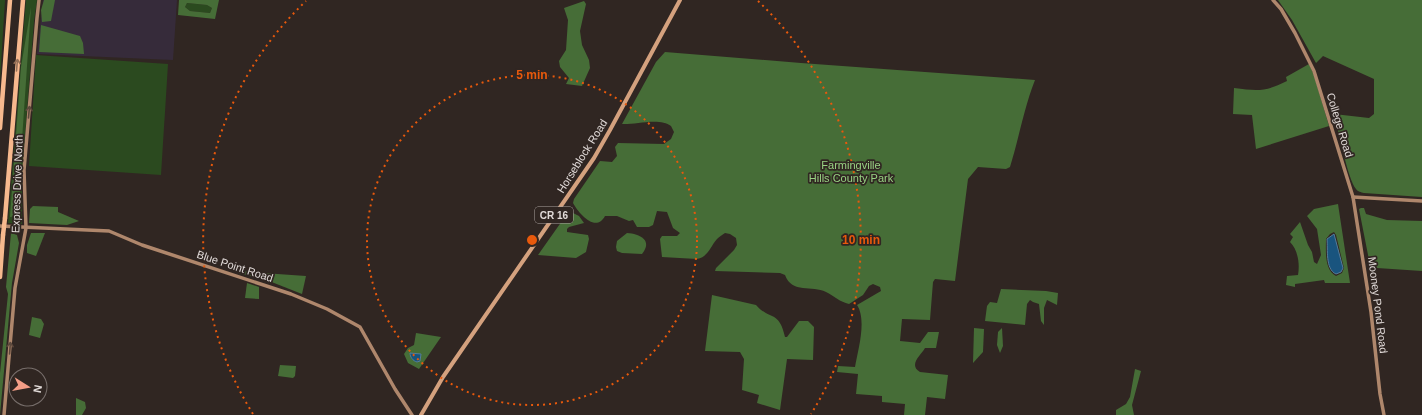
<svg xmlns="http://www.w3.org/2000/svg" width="1422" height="415" viewBox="0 0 1422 415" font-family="Arial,sans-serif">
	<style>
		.education { fill: #362b3a }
		.green { fill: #2b4a1f }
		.forest { fill: #466d37; fill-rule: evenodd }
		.water { fill: #19547e; stroke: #557c99 }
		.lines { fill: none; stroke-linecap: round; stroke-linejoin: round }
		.secondary { stroke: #af876c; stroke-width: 3.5 }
		.primary { stroke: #d4a17e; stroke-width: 4 }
		.highway { stroke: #f7b98e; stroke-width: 4.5 }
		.highway-bridge { stroke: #f7b98e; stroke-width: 4.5 }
		.oneway { stroke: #947058 }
		.oneway2 { stroke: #5c483c }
		.ring { fill: none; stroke: #e8590c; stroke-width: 2; stroke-dasharray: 2 4 }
		.labels { text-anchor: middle; stroke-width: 3.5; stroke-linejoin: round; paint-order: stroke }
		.shield { fill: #302622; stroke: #aca4a1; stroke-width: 1 }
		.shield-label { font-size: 10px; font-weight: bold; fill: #e1dad8 }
		.street-label { font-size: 11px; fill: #e1dad8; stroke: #302622 }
		.park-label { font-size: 11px; fill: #98d183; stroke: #302622 }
		.centre { fill: #e8590c; stroke: #302622; stroke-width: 2 }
		.ring-label { font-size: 12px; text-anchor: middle; font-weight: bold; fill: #e8590c; stroke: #302622; stroke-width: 3.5; stroke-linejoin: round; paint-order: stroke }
	</style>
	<rect width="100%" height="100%" fill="#302622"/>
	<polygon class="education" points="43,0 177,0 173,60 37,54"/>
	<g class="green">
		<polygon points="0,0 5,0 0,81"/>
		<polygon points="26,0 37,0 34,21 22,175 22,224 8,223"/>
		<polygon points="187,3 207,5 212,8 210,13 190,11 185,7"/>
		<polygon points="36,55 168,64 161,175 29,166"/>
	</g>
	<g class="forest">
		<polygon points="44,0 55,0 51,21 42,22 41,10"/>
		<path d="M179,0H225H219L215,19L178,15ZM187,3L207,5L212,8L210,13L190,11L185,7Z"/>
		<path d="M1278,0H1422V197L1364,193C1361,192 1358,192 1356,189C1348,180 1338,129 1334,114L1369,118L1374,114V79L1323,56L1316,63L1292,20Z"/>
		<polygon points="584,1 586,4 580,31 582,45 589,60 590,68 582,86 566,84 569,78 560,67 559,61 566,50 568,20 564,8"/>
		<polygon points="31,7 22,140 20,199 21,210 19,216 10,217 21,67"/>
		<polygon points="41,25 80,36 83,43 84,54 39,52"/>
		<path d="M665,52L801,63L1035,80C1024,108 1019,138 1010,167L1006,169L978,167L968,179L955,281L935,279L933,282L930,320L902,319L900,341L920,343L928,332H939L936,348H925C921,355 908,365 920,372L948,375L945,399L927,397L925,415H904L905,404L882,402V396L856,394L858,374L837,372L838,366L855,367C858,350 867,320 857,305L881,291L880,287L873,284L869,286L863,295L849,304C840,302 834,296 826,292C812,285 792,294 785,275L780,273L715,271L716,268L734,250L737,245L736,238L730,234L725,233C722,235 719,237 717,239C710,247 708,257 697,259L662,257L660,239L662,236H677L680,233L673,228L667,212L657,211L653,225L649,227H637L633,220L629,221L617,216H605C596,233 579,214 573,203L574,199L600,161L612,162L617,156L615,147L618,143L664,144L671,139L674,132C673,130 672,128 671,126C660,117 634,125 622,124L656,62Z"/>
		<path d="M1309,64L1314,75L1329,126L1256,149L1252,115L1233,114L1234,88C1258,91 1265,92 1287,81L1286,77Z"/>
		<path d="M1338,204L1350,283H1325L1324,280L1295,284V287L1286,285L1287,276L1298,275C1300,264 1298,250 1290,242L1293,237L1290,234L1300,222L1308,245L1312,252L1314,262L1317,264L1321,255L1317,229L1307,216L1314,209ZM1334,232L1336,235L1344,268L1342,273L1336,276C1324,270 1326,250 1326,239L1330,234Z"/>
		<polygon points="33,206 58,207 58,212 79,221 67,225 29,223 30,209"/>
		<polygon points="1361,208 1364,208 1366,214 1387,220 1422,221 1422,271 1377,268 1374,283 1371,283 1370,265 1359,209"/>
		<polygon points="569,211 579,216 584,223 569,227 567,229 567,232 588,235 589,239 586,252 576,258 538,255"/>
		<polygon points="11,233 17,235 19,243 12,283 0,415 0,373 8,294 6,287"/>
		<polygon points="31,233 45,233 36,256 27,253 27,245"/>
		<path d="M627,233C640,234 653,240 642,254L622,253L617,251L616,247L617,241Z"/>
		<polygon points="237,271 257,272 258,278 239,273"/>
		<polygon points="263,273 306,276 302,294 264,279"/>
		<polygon points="247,283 259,287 259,299 245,298"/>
		<polygon points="1001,289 1046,291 1058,293 1057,305 1047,300 1044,308 1044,325 1041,321 1039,304 1033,302 1030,300 1027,304 1025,325 985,321 987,306 990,302 997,303"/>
		<path d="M712,295L756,305C770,321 779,310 785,337H787L799,321H808L814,327L813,360L787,359L780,410L757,403L759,395L742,390L744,359L740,352L705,351Z"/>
		<polygon points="32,317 41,319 44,324 40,338 29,335"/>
		<polygon points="974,328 984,329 983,352 973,363"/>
		<polygon points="1002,328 1003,346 1000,353 997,345 998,332"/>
		<polygon points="416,333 441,337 419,369 408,363 404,354 408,348 414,345"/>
		<polygon points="280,365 296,366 295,376 293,378 278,376"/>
		<polygon points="1135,369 1141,371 1132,405 1134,415 1116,415 1116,410 1126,404 1130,397"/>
		<polygon points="76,398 85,402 86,408 82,415 76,415"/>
	</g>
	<g class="water">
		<path d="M1334,234L1343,268L1341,272L1336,274C1325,269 1328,249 1327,239Z"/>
		<path d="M410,353L421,354L420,361L417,362C413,361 410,357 410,353Z"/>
	</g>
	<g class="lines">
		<g class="secondary">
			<polyline points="1273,0 1281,9 1295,33 1314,71 1353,197 1371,312 1380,394 1384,415"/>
			<polyline points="1353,197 1422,201"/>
			<polyline points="0,226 109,231 142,245 291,294 327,309 360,327 395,389 412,415"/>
			<polyline points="4,415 15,288 26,228 24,170 37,18 39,0"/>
		</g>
		<polyline class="primary" points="421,415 443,377 594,158 610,130 680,0"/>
		<g class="highway">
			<polyline points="0,128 10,0"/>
			<polyline points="5,218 23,0"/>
			<polyline points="0,277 3,235"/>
		</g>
		<polyline class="highway-bridge" points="3,235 5,218"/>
	</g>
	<defs><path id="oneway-shaft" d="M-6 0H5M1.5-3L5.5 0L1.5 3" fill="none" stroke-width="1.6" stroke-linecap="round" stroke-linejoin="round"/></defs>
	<use class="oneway" href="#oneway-shaft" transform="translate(17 65) rotate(-85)"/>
	<g class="oneway2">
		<use href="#oneway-shaft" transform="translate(29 112) rotate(-85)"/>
		<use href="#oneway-shaft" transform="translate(10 348) rotate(-86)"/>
	</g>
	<g class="ring">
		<circle cx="532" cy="240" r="165"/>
		<path d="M253 414A329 329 0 0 1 306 1M758 1A329 329 0 0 1 811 414"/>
	</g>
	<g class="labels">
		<rect class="shield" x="535" y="207" width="38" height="16" rx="3"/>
		<g class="shield-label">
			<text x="554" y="219">CR 16</text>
		</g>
		<g class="street-label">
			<text transform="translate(1340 125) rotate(73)" y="4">College Road</text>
			<text transform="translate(582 156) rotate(-58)" y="4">Horseblock Road</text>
			<text transform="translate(17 184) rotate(-88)" y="4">Express Drive North</text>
			<text transform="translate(235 266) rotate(18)" y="4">Blue Point Road</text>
			<text transform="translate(1378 305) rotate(83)" y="4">Mooney Pond Road</text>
		</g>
		<g class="park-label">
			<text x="851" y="169">Farmingville<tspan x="851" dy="13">Hills County Park</tspan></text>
		</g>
	</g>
	<circle cx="532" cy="240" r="6" class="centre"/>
	<g class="ring-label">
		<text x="532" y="79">5 min</text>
		<text x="861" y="244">10 min</text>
	</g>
	<g transform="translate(28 387) rotate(101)"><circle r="19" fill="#302622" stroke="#776e6b"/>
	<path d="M0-3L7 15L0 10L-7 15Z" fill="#f49e87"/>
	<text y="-6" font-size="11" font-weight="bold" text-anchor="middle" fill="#e1dad8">N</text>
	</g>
</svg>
